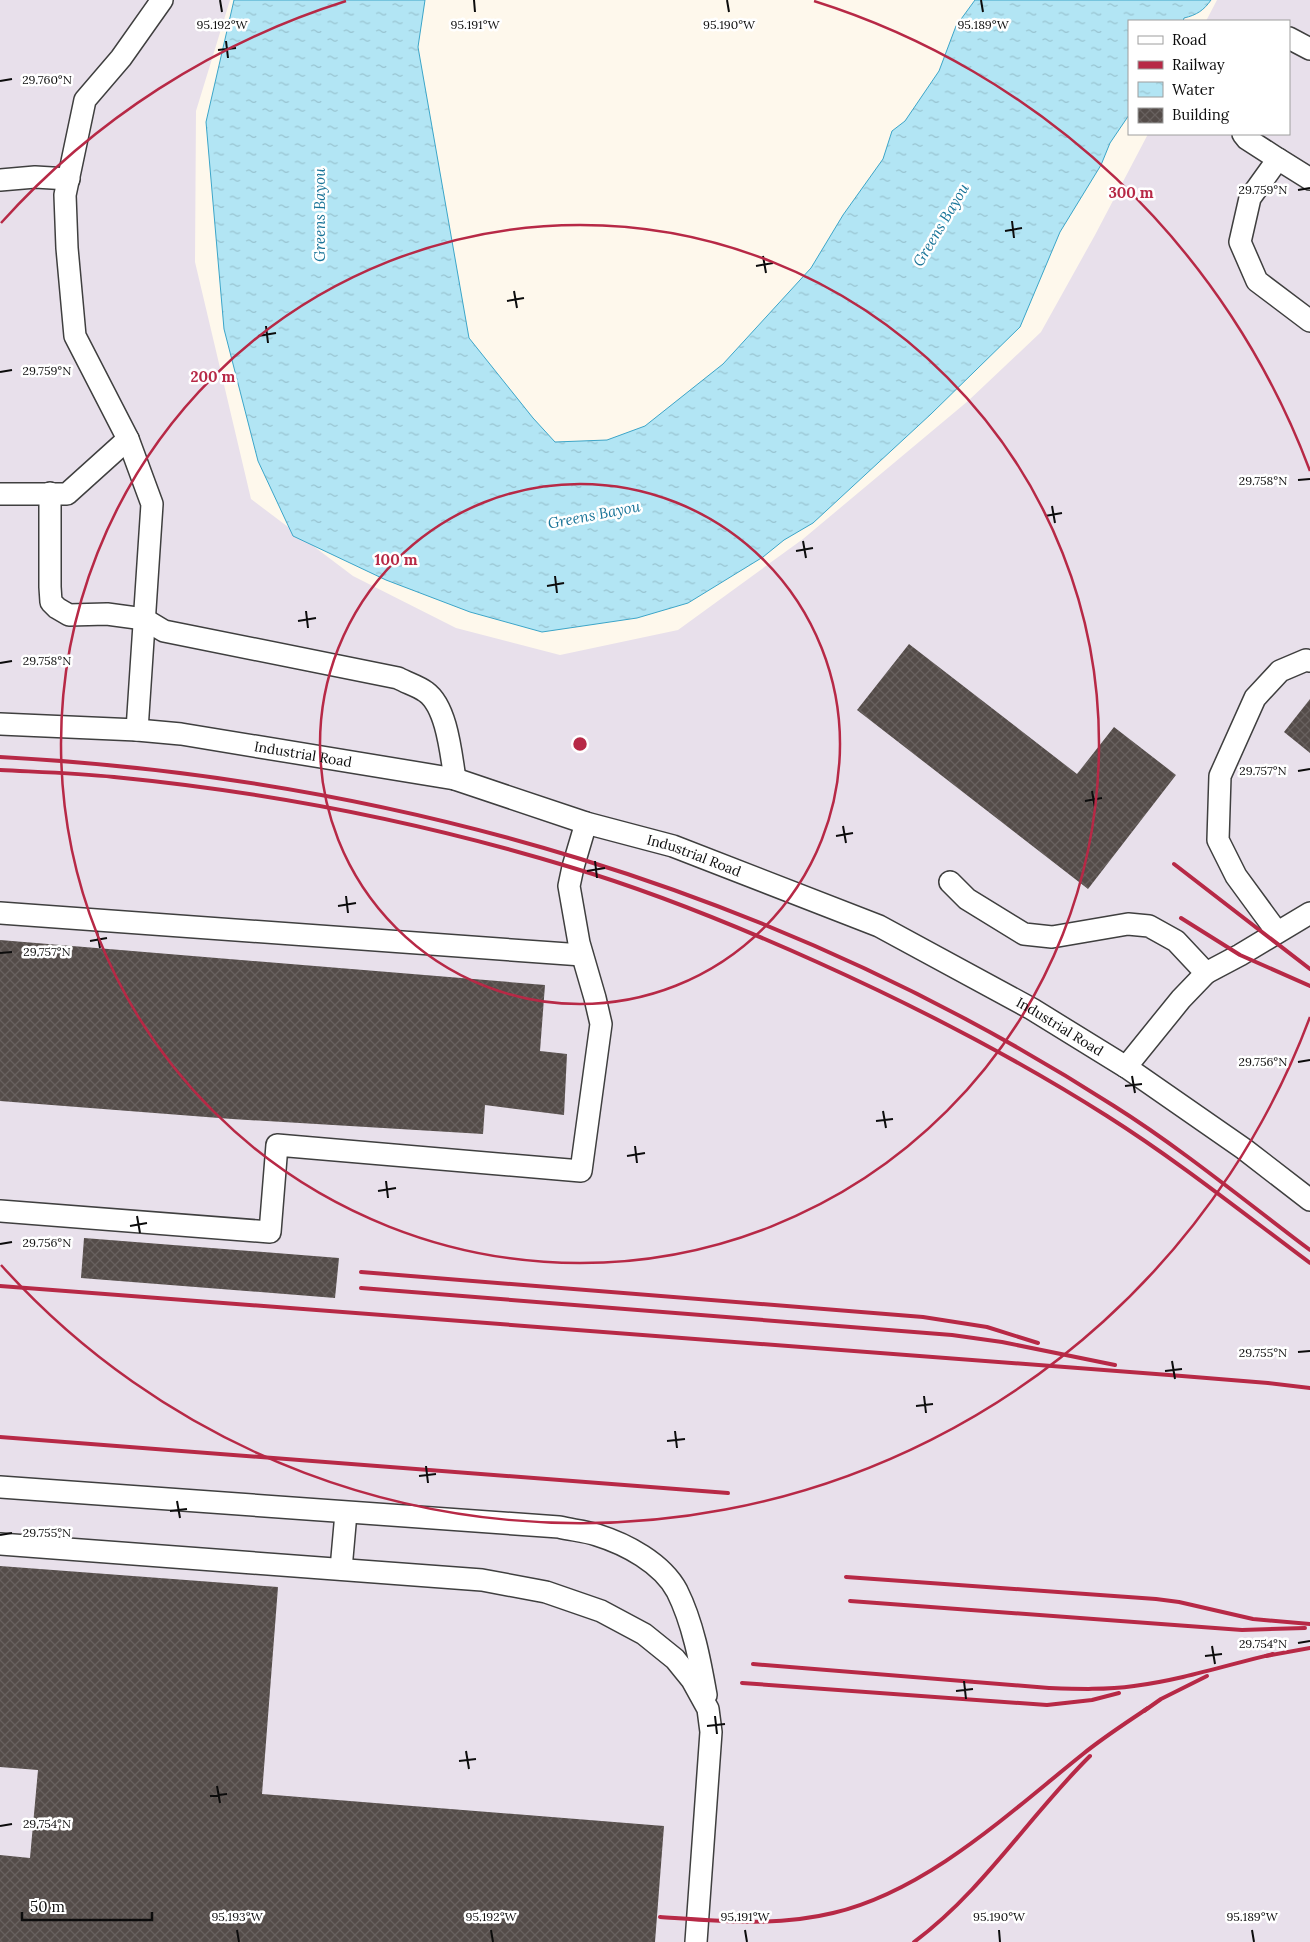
<svg xmlns="http://www.w3.org/2000/svg" width="1310" height="1942" viewBox="0 0 1310 1942" font-family="Lora,serif">
	<style>
		.industrial { fill: #e8e0eb }
		.water { fill: url(#water-ripples); stroke: #3ca5c8 }
		.building { fill: url(#building-cross-hatch) }
		.lines { fill: none; stroke-linecap: round; stroke-linejoin: round }
		.minor-casing { stroke: #3f3f3f; stroke-width: 24 }
		.minor { stroke: #fff; stroke-width: 21 }
		.rail { stroke: #b72946; stroke-width: 4 }
		.ticks { fill: none; stroke: #0c0c0c; stroke-width: 2 }
		.ring { fill: none; stroke: #b72946; stroke-width: 2.5 }
		.labels { text-anchor: middle; stroke-width: 5; stroke-linejoin: round; paint-order: stroke }
		.street-label { font-size: 14px; fill: #0c0c0c; stroke: #fff }
		.water-label { font-size: 15px; font-style: italic; fill: #1a7599; stroke: #fff }
		.ticks-label { font-size: 12px; text-anchor: middle; fill: #0c0c0c; stroke: #fff; stroke-width: 5; stroke-linejoin: round; paint-order: stroke }
		.centre { fill: #b72946; stroke: #fff; stroke-width: 2.5 }
		.ring-label { font-size: 15px; text-anchor: middle; font-weight: bold; fill: #b72946; stroke: #fff; stroke-width: 5; stroke-linejoin: round; paint-order: stroke }
	</style>
	<defs>
		<pattern id="water-ripples" width="26" height="14" patternUnits="userSpaceOnUse" patternTransform="scale(1.25)"><rect width="26" height="14" fill="#b2e5f4"/><path d="M2 4q2-2 4 0t4 0M15 11q2-2 4 0t4 0" fill="none" stroke="#98c3d0"/></pattern>
		<pattern id="building-cross-hatch" width="8" height="8" patternUnits="userSpaceOnUse" patternTransform="scale(1.25)"><rect width="8" height="8" fill="#544c49"/><path d="M0 0l8 8M0 8l8-8" fill="none" stroke="#68615f"/></pattern>
	</defs>
	<rect width="100%" height="100%" fill="#fef8ec"/>
	<polygon class="industrial" points="0,0 230,0 196,111 195,262 251,499 353,576 456,628 560,655 678,630 803,539 968,401 1041,332 1095,235 1148,134 1289,134 1289,21 1206,21 1217,0 1310,0 1310,1942 0,1942"/>
	<path class="water" d="M234,0H425L418,47L469,338L533,418L555,442L607,440L645,426L723,364L811,268L843,215L883,159L892,131L905,121L939,71L956,26L975,0H1211C1204,10 1197,15 1184,18L1183,21H1129V115L1110,143L1101,165L1060,232L1020,327L931,414L813,523L784,540L763,557L688,603L637,618L542,632L470,612L386,580L293,536L258,461L224,329L206,122Z"/>
	<g class="building">
		<polygon points="909,644 1077,774 1114,727 1176,775 1088,889 857,710"/>
		<polygon points="1310,699 1310,753 1284,732"/>
		<polygon points="0,940 545,985 540,1051 567,1054 564,1115 485,1105 483,1134 232,1119 0,1101"/>
		<polygon points="84,1238 339,1258 335,1298 81,1278"/>
		<polygon points="0,1566 278,1587 262,1794 664,1826 655,1942 0,1942 0,1855 30,1858 38,1770 0,1767"/>
	</g>
	<g class="lines">
		<defs>
			<g id="minor">
				<polyline points="1289,38 1310,49"/>
				<polyline points="1243,134 1247,139 1278,159"/>
				<polyline points="1310,179 1278,159 1250,198 1240,242 1257,281 1310,321"/>
				<polyline points="0,180 35,177 69,179"/>
				<path d="M50,493V587L51,602L57,608L69,615L107,614L144,619L164,631L398,678C407,683 418,686 426,692C447,707 451,754 455,779"/>
				<polyline points="0,494 67,494 128,439"/>
				<path id="s1" d="M0,724L137,730L181,734L455,779L586,823L673,846L879,926L1032,1009L1126,1067L1244,1149L1310,1200"/>
				<polyline points="137,730 152,504 128,439 75,336 67,248 65,195 85,100 121,58 162,0"/>
				<polyline points="950,882 967,899 1024,934 1052,937 1128,924 1149,926 1176,941 1206,973 1181,999 1126,1067"/>
				<polyline points="0,913 582,955"/>
				<polyline points="1277,932 1236,876 1218,840 1220,776 1255,698 1280,671 1306,660 1310,661"/>
				<polyline points="1206,973 1240,955 1310,913"/>
				<polyline points="0,1211 270,1232 277,1145 581,1171 601,1024 595,998 579,943 569,886 573,867 586,823"/>
				<path d="M0,1487L559,1527C571,1530 585,1531 597,1535C626,1544 662,1563 677,1591C693,1623 700,1661 706,1695"/>
				<polyline points="0,1544 482,1580 546,1592 601,1611 644,1634 675,1659 692,1680 708,1709 711,1732 696,1942"/>
				<polyline points="341,1569 346,1513"/>
			</g>
		</defs>
		<use href="#minor" class="minor-casing"/>
		<use href="#minor" class="minor"/>
		<g class="rail">
			<path d="M0,757C396,778 779,891 1114,1106C1182,1149 1245,1201 1310,1250"/>
			<path d="M0,770C38,772 76,773 114,777C268,792 422,822 570,867C654,892 737,926 817,962C917,1007 1014,1057 1107,1116C1178,1161 1243,1213 1310,1263"/>
			<polyline points="1174,864 1310,969"/>
			<polyline points="1181,918 1240,955 1310,986"/>
			<polyline points="361,1272 923,1317 987,1327 1038,1343"/>
			<polyline points="0,1286 1182,1376 1268,1383 1310,1388"/>
			<polyline points="361,1288 952,1335 1002,1342 1115,1365"/>
			<polyline points="0,1437 728,1493"/>
			<polyline points="846,1577 1156,1599 1179,1602 1253,1619 1310,1624"/>
			<polyline points="850,1601 1242,1630 1305,1628"/>
			<polyline points="1266,1656 1310,1648"/>
			<path d="M753,1664L1049,1688C1078,1689 1106,1690 1134,1686C1181,1680 1227,1665 1273,1654"/>
			<polyline points="742,1683 1047,1705 1092,1700 1119,1693"/>
			<polyline points="1144,1711 1161,1699 1207,1676"/>
			<path d="M660,1917C717,1921 776,1927 833,1913C927,1891 1009,1813 1083,1754C1104,1737 1126,1723 1148,1708"/>
			<path d="M914,1942C983,1891 1029,1816 1090,1756"/>
		</g>
	</g>
	<path class="ticks" d="M220,0L222,12M474,0L475,12M727,0L729,12M981,0L983,12M226,41L228,58M218,50L236,48M0,81L12,79M1298,190L1310,188M1012,221L1014,238M1005,231L1022,228M763,256L766,273M756,266L773,263M514,291L517,308M507,301L524,298M266,326L268,343M258,336L276,333M0,372L12,370M1298,480L1310,479M1052,506L1055,523M1045,516L1062,513M803,541L806,558M796,551L813,548M555,576L557,593M547,586L564,583M306,611L308,628M298,621L316,618M0,663L12,661M1298,771L1310,769M1092,791L1095,808M1085,801L1102,798M843,826L846,843M836,836L853,833M595,861L597,878M587,871L605,868M346,896L348,913M338,906L356,903M97,931L100,948M90,941L107,938M0,953L12,952M1298,1062L1310,1060M1132,1076L1135,1093M1125,1086L1142,1084M883,1111L886,1128M876,1121L893,1119M635,1146L637,1163M627,1156L645,1153M386,1181L388,1198M378,1191L396,1188M137,1216L140,1233M130,1226L147,1223M0,1244L12,1242M1298,1352L1310,1351M1172,1361L1175,1379M1165,1371L1182,1369M924,1396L926,1413M916,1406L933,1404M675,1431L677,1448M667,1441L685,1439M426,1466L428,1483M419,1476L436,1474M177,1501L180,1518M170,1511L187,1509M0,1535L12,1533M1298,1643L1310,1641M1212,1646L1215,1664M1205,1656L1222,1654M964,1681L966,1699M956,1691L973,1689M715,1716L717,1734M707,1726L725,1724M466,1751L469,1769M459,1761L476,1759M217,1786L220,1803M210,1796L227,1794M0,1826L12,1824M237,1930L239,1942M491,1930L493,1942M745,1930L747,1942M999,1930L1000,1942M1252,1930L1254,1942"/>
	<g class="ring">
		<circle cx="580" cy="744" r="260"/>
		<circle cx="580" cy="744" r="519"/>
		<path d="M1310 1017A779 779 0 0 1 1 1265M1 223A779 779 0 0 1 346 1M814 1A779 779 0 0 1 1310 471"/>
	</g>
	<g class="labels">
		<g class="street-label">
			<text dy="5" stroke="none"><textPath href="#s1" startOffset="305">Industrial Road</textPath></text>
			<text dy="5" stroke="none"><textPath href="#s1" startOffset="710">Industrial Road</textPath></text>
			<text dy="5" stroke="none"><textPath href="#s1" startOffset="1115">Industrial Road</textPath></text>
		</g>
		<g class="water-label">
			<text transform="translate(320 215) rotate(-90)" y="5">Greens Bayou</text>
			<text transform="translate(941 225) rotate(-59)" y="5">Greens Bayou</text>
			<text transform="translate(594 515) rotate(-11)" y="5">Greens Bayou</text>
		</g>
	</g>
	<g class="ticks-label">
		<text x="222" y="29">95.192°W</text>
		<text x="475" y="29">95.191°W</text>
		<text x="729" y="29">95.190°W</text>
		<text x="983" y="29">95.189°W</text>
		<text x="47" y="84">29.760°N</text>
		<text x="1263" y="194">29.759°N</text>
		<text x="47" y="375">29.759°N</text>
		<text x="1263" y="485">29.758°N</text>
		<text x="47" y="665">29.758°N</text>
		<text x="1263" y="775">29.757°N</text>
		<text x="47" y="956">29.757°N</text>
		<text x="1263" y="1066">29.756°N</text>
		<text x="47" y="1247">29.756°N</text>
		<text x="1263" y="1357">29.755°N</text>
		<text x="47" y="1537">29.755°N</text>
		<text x="1263" y="1648">29.754°N</text>
		<text x="47" y="1828">29.754°N</text>
		<text x="237" y="1921">95.193°W</text>
		<text x="491" y="1921">95.192°W</text>
		<text x="745" y="1921">95.191°W</text>
		<text x="999" y="1921">95.190°W</text>
		<text x="1252" y="1921">95.189°W</text>
	</g>
	<circle cx="580" cy="744" r="8" class="centre"/>
	<g class="ring-label">
		<text x="1131" y="198">300 m</text>
		<text x="213" y="382">200 m</text>
		<text x="396" y="565">100 m</text>
	</g>
	<rect x="1128" y="20" width="162" height="115" fill="#ffffff" stroke="#9e9e9e"/>
	<rect x="1138" y="36" width="25" height="8" fill="#ffffff" stroke="#9e9e9e"/>
	<text x="1172" y="45" font-size="15" fill="#0c0c0c">Road</text>
	<rect x="1138" y="61" width="25" height="8" fill="#b72946" stroke="#9e9e9e"/>
	<text x="1172" y="70" font-size="15" fill="#0c0c0c">Railway</text>
	<rect x="1138" y="82" width="25" height="15" fill="url(#water-ripples)" stroke="#9e9e9e"/>
	<text x="1172" y="95" font-size="15" fill="#0c0c0c">Water</text>
	<rect x="1138" y="108" width="25" height="15" fill="url(#building-cross-hatch)" stroke="#9e9e9e"/>
	<text x="1172" y="120" font-size="15" fill="#0c0c0c">Building</text>
	<path d="M22 1912v8h130v-8" fill="none" stroke="#0c0c0c" stroke-width="2.5"/>
	<text x="30" y="1912" font-size="15" fill="#0c0c0c" stroke="#ffffff" stroke-width="4" paint-order="stroke">50 m</text>
</svg>
